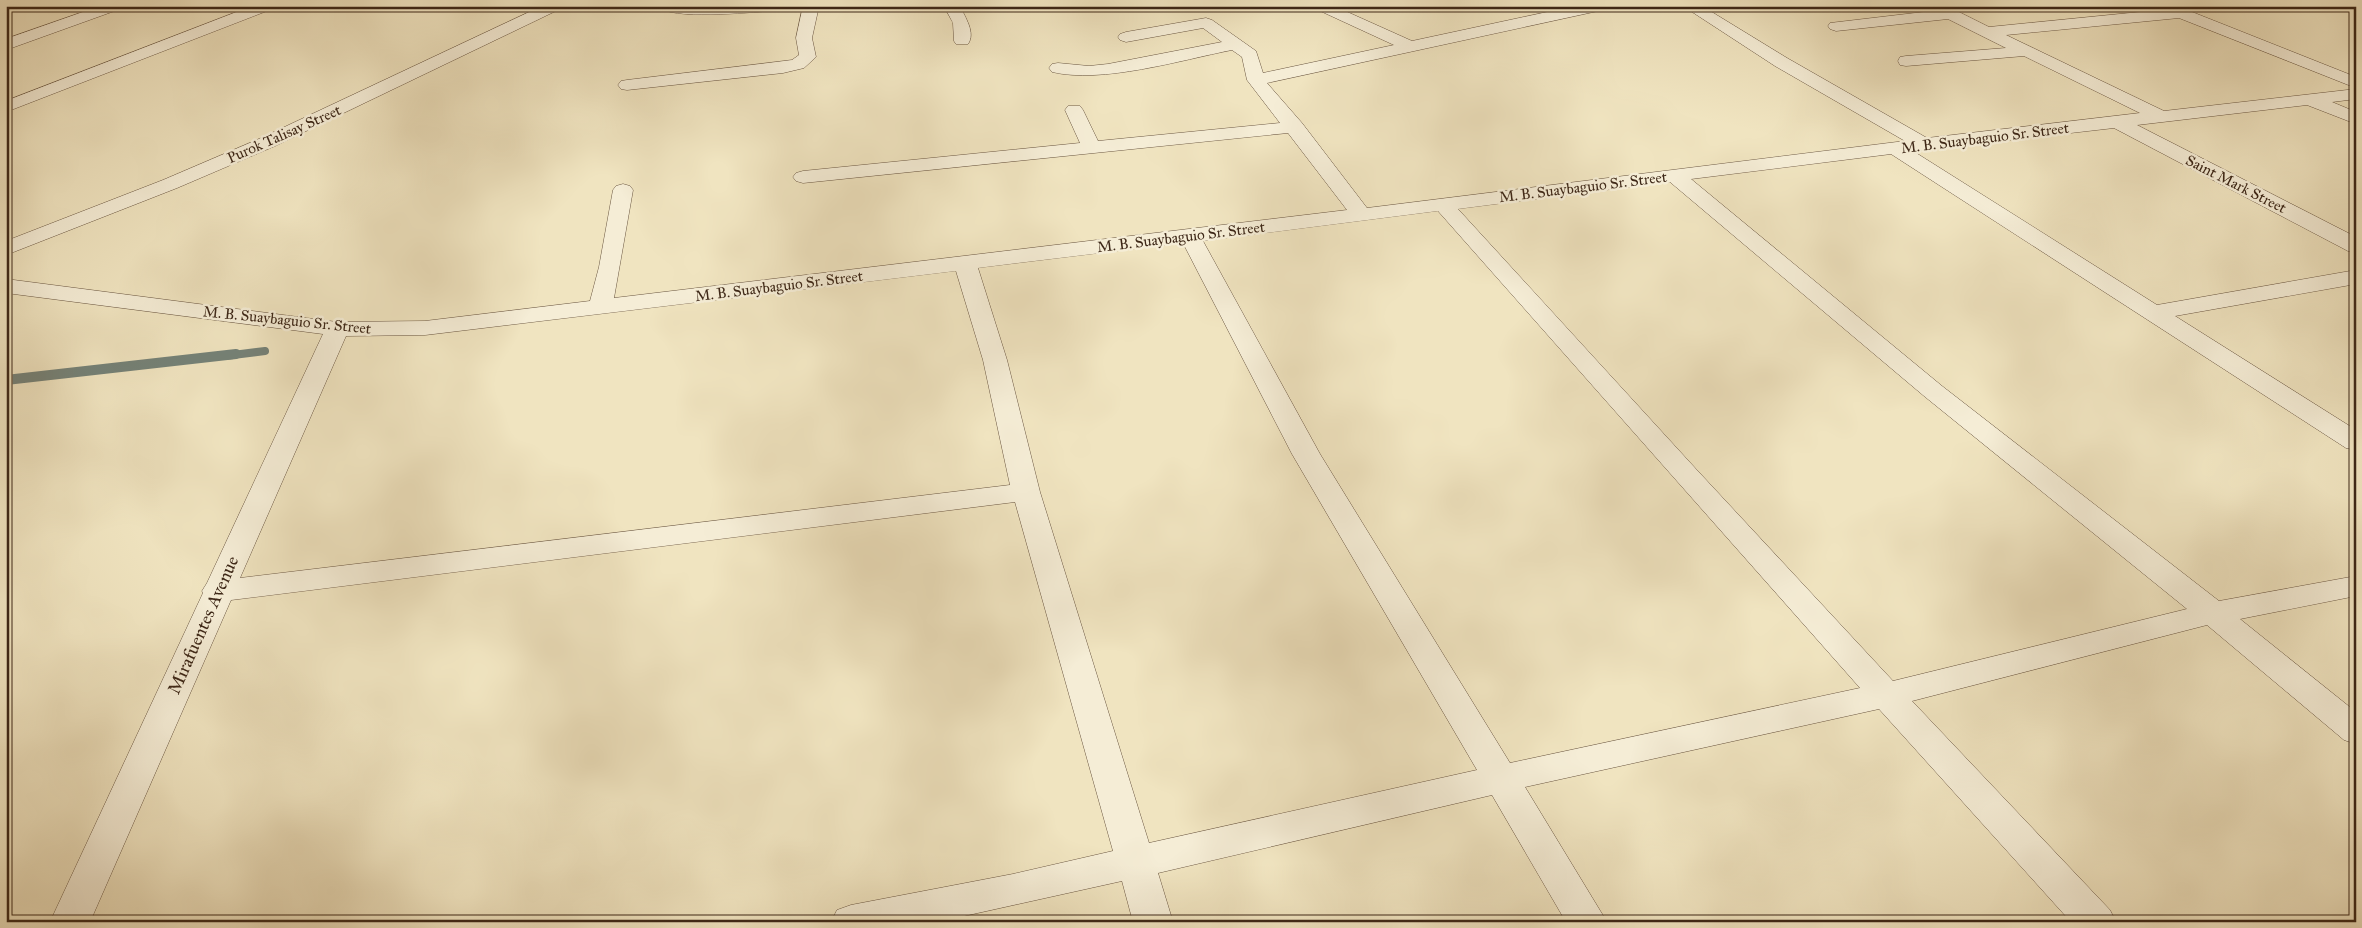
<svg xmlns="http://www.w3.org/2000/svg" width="2362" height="928" viewBox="0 0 2362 928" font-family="'IM FELL Great Primer',serif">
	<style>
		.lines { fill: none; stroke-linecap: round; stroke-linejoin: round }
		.stream-far1 { stroke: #758278; stroke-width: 8 }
		.stream { stroke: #758278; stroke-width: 10 }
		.minor-casing { stroke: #6a5641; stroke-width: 1 }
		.minor { fill: #f5edd6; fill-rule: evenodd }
		.labels { text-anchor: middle; stroke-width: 5; stroke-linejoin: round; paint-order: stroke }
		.far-street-label { font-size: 15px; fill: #3d2717; stroke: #f5edd6 }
		.street-label { font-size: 18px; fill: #3d2717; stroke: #f5edd6 }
	</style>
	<rect width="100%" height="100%" fill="#f0e4c0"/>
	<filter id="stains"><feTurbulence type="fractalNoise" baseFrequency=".004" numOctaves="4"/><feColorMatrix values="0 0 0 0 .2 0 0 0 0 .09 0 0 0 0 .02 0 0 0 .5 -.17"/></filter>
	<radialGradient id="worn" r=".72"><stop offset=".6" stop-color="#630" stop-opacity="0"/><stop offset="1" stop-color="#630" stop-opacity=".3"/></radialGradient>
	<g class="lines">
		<polyline class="stream-far1" points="225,356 265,351"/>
		<polyline class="stream" points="6,380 236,354"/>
		<defs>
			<g id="minor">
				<polygon points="100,6 123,6 120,9 6,50 6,39"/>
				<polygon points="252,6 275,6 272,9 6,112 6,101"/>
				<polygon points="542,6 563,6 560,9 275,146 177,188 6,255 6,241 163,180 261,138"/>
				<path d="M658,6H778L770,11C751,12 669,21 658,6Z"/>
				<polygon points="803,6 819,6 812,38 816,57 804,68 783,73 627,90 621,89 618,85 621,81 627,80 792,60 799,55 796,38"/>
				<path d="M944,6H960C965,17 976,33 968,44H956L954,41L953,23Z"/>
				<path d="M1313,6H1334L1412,41L1575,6H1606L1598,11L1267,83L1302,123L1367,208L1905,141L1775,66L1683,6H1702L1787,58L1927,138L2140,113L2024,56L1906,66L1900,65L1898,61L1900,57L1906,56L2006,48L1948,19L1836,31L1830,29L1828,26L1830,23L1932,11L1926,6H1947L1989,27L2160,10L2155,6H2177L2356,77V88L2179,18L2006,35L2164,111L2356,89V99L2332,102L2356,112V124L2307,105L2137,125L2356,237V252L2348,251L2114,128L1913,151L2157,305L2356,270V284L2175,316L2356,430V450L2346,448L1891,154L1691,179L1942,386L2219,601L2356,576V596L2240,619L2356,712V744L2344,740L2207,625L1912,701L2110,910L2116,922H2071L1879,709L1525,787L1607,922H1566L1492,795L1158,873L1173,922H1133L1122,881L937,922H831L837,910L851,905L1013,874L1113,851L1015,502L231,600L90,922H50L203,593L202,591L207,583L323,334L6,293V279L337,322L425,321L590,301L599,267L613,190L616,186L623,184L630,186L633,190L614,298L1347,210L1288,133L803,183L796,181L793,177L796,173L803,171L1080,143L1065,110L1068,106H1080L1083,110L1098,141L1280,123L1247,80L1242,57L1232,50C1181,60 1102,84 1052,72L1049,68L1052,64L1058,63L1089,66L1108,64L1222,42L1203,28L1126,42L1120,40L1118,37L1120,34L1126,32L1206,18L1212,20L1256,51L1263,73L1394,45L1316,9ZM1670,182L1924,396L2187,609L1893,681L1696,469L1458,209ZM1438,211L1860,688L1510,763L1320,454L1203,241ZM1183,243L1292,454L1477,770L1149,843L1040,492L1007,360L978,268ZM956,271L983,360L1010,485L240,578L346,336L425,335Z"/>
			</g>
		</defs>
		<use href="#minor" class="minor-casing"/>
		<use href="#minor" class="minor"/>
	</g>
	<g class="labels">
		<g class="far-street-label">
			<text transform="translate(284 134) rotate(-24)" y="5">Purok Talisay Street</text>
			<text transform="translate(1985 138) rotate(-7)" y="5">M. B. Suaybaguio Sr. Street</text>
			<text transform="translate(2236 184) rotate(27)" y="5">Saint Mark Street</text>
			<text transform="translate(1583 187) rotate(-7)" y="5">M. B. Suaybaguio Sr. Street</text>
			<text transform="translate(1181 237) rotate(-7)" y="5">M. B. Suaybaguio Sr. Street</text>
			<text transform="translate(779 286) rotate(-7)" y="5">M. B. Suaybaguio Sr. Street</text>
			<text transform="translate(287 320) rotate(6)" y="5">M. B. Suaybaguio Sr. Street</text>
		</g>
		<g class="street-label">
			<text transform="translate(203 625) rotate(-66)" y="6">Mirafuentes Avenue</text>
		</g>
	</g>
	<rect width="2362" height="928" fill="none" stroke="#f0e4c0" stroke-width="25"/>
	<rect x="8" y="8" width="2347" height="913" fill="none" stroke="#3d2717" stroke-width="2.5"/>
	<rect x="12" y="12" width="2337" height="903" fill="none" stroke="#3d2717"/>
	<rect width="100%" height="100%" filter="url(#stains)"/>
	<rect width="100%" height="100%" fill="url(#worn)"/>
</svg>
